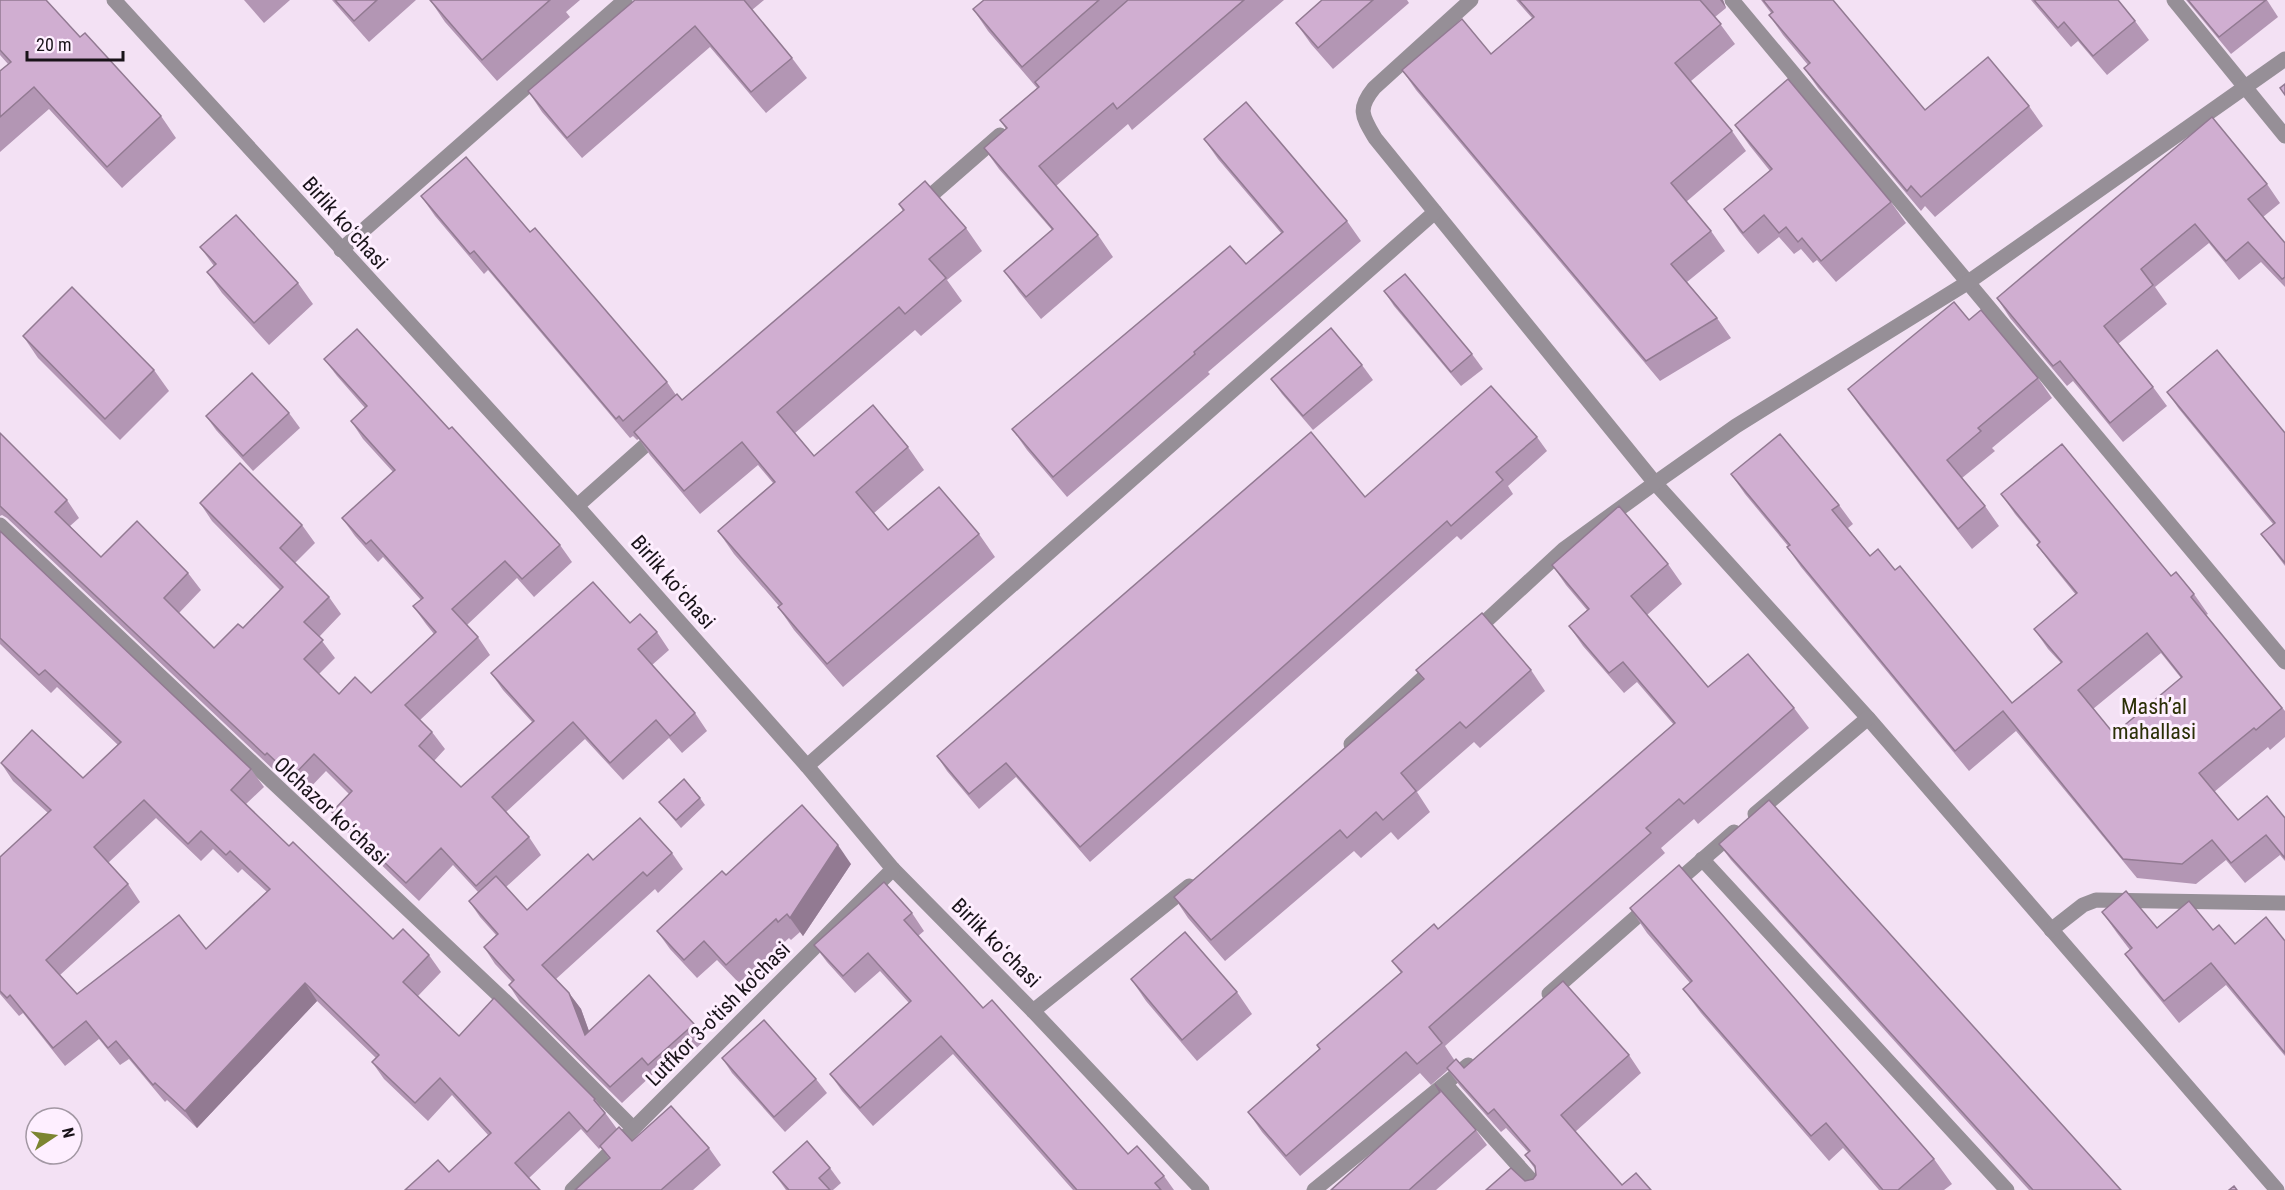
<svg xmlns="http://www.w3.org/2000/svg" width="2285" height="1190" viewBox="0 0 2285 1190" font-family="'Roboto Condensed',sans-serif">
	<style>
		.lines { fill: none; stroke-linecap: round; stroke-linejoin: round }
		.street { stroke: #968f97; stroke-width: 15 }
		.wall { fill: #b396b4; fill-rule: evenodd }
		.shaded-wall { fill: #927a92 }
		.building { fill: #d0aed1; stroke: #927a92; stroke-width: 1.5; fill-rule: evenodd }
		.labels { text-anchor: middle; stroke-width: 6; stroke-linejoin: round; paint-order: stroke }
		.street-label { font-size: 21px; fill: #191319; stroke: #feefff }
		.neighbourhood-label { font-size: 22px; fill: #2b2f06; stroke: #feefff }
	</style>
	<rect width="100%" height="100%" fill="#f3e1f4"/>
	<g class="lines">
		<g class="street">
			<polyline points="114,0 577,506 807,766 893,869 1033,1011 1202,1190"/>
			<path d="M1471,0L1374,88C1357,109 1362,116 1375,138L1655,483L1868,718L2277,1190"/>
			<polyline points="1732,0 2285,662"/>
			<polyline points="2174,0 2285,136"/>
			<polyline points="921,204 1000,135"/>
			<polyline points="341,250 625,0"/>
			<polyline points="577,506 659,433"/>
			<polyline points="0,525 523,1018 633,1128"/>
			<polyline points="1473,633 1564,549 1655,483 1736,426 1967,283 2285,59"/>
			<polyline points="1351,744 1437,665"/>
			<polyline points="807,766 1435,212"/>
			<polyline points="1755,814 1868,718"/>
			<polyline points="1702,859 2007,1190"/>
			<polyline points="1671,887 1734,832"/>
			<polyline points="2051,930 2083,905 2096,900 2285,903"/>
			<polyline points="1549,994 1650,905"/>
			<polyline points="1033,1011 1189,886"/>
			<polyline points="1446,1085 1540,1190"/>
			<polyline points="572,1190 893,869"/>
			<polyline points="1314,1190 1468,1065"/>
		</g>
	</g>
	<g class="wall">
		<polygon points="0,0 80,37 161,116 176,138 122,188 49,109 0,152 0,71 8,64 0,55"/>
		<polygon points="244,0 290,0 264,23"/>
		<polygon points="332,0 416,0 369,42"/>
		<polygon points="430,0 580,0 566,12 570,17 497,81 445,22"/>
		<polygon points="635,0 764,0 752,10 792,58 807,78 766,113 710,47 582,158 542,112 528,91"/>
		<polygon points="984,0 1284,0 1132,130 1128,124 1056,186 1098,235 1113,257 1041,319 1019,292 1004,271 1052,230 999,169 984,148 1006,129 1000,120 1037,88 988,31 973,9"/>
		<polygon points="1322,0 1407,0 1409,3 1333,69 1311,44 1296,23"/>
		<polygon points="1516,0 1723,0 1726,8 1715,17 1735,44 1691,81 1732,131 1746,151 1686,202 1711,231 1725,251 1687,282 1717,318 1731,338 1660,381 1416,90 1402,70 1491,54 1532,18"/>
		<polygon points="1761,0 1833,0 1925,110 2029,106 2043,126 1935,217 1925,206 1921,211 1818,88 1804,68 1808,65 1783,35 1769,15 1771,13"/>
		<polygon points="2031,0 2118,0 2135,21 2149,40 2107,75 2078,41 2071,47"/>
		<polygon points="2186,0 2267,0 2278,17 2231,54"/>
		<polygon points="1735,125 1891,202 1906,223 1836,282 1817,260 1813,263 1801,249 1794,254 1779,237 1758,254 1739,231 1724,209 1770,171 1750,146"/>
		<polygon points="1204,139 1347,221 1361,241 1208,372 1210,374 1067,497 1027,450 1012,429 1246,264 1281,233 1218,159"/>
		<polygon points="2267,184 2280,203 2263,217 2285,243 2285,287 2261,262 2239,280 2209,243 2155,287 2167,304 2118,344 2153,387 2167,406 2123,442 2073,381 2067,386 2010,318 1997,298"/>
		<polygon points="421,196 530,232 667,382 676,395 682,400 903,211 899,204 966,228 982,251 947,280 962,301 921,336 915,330 795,433 814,456 908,447 924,470 874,513 888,530 979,534 995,557 843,687 794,630 778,607 779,606 734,554 718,531 773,483 758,465 700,514 650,455 639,439 637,440 633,436 630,438 488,270 484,274 435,216"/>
		<polygon points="200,247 298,283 313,304 269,345 222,293 207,272 214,266"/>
		<polygon points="1384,291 1472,354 1483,369 1461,386 1394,306"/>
		<polygon points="1969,320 2038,378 2052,398 1992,448 1995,451 1962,478 1985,506 1999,526 1972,549 1862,409 1848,389"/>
		<polygon points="23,336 154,370 169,391 120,440 38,358"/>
		<polygon points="324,359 449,429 560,545 572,562 534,597 517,578 467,625 478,637 490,655 420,720 432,732 445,749 434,761 461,787 532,722 503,690 491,673 630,623 657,632 669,650 652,665 695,713 707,731 682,753 669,738 623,780 585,739 506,812 529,837 541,855 506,887 527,910 593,860 672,853 683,869 658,893 655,889 556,979 569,993 581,1009 589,1031 694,1024 705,1040 660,1082 653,1074 622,1103 520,1002 509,985 512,982 495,964 484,947 496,935 480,917 469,901 478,892 453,865 419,901 344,829 332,812 349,794 326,771 304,794 279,771 277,773 7,518 2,515 0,516 0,433 67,500 79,518 70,526 101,557 188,573 201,590 179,613 214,648 243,628 280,590 212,521 200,503 302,525 315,543 295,563 329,597 341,614 319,637 335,658 319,674 339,694 371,693 434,634 426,624 413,606 421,600 383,557 378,562 355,536 342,518 393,472 363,439 351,421 365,408 337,376"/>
		<polygon points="1362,365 1373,380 1313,430 1282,394 1271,379"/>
		<polygon points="2167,392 2285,433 2285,566 2261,534 2273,524 2179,409"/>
		<polygon points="289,413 300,428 253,471 216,430 206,416"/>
		<polygon points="1537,437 1547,451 1508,486 1513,494 1461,540 1457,536 1090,862 1016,777 979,809 947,771 937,756 1365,497"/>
		<path d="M1731,474L1839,505L1853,524L1848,528L1870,556L1895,570L2012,703L2061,663L2048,649L2034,629L2076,595L2051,564L2037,545L2039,543L2015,514L2001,494L2171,576L2194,594L2208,614L2206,615L2285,711V737L2270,750L2268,747L2214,792L2238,820L2285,818V861L2280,855L2245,883L2226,860L2196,884L2137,878L2016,731L1969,771L1801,567L1787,547L1788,546L1745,494ZM2161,653L2181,678L2114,734L2093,709Z"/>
		<path d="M0,531L251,769L264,787L246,804L289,846L393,939L429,955L441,972L418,996L459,1036L595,1099L617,1129L632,1141L709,1148L721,1165L693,1190H575L609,1159L601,1147L599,1149L581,1129L529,1178L449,1172L488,1135L452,1095L428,1121L384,1079L372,1062L376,1058L317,1001L197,1128L167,1100L165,1102L129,1059L120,1065L99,1039L65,1066L23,1013L19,1016L0,994V857L48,813L13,781L1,763L83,778L118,745L57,687L51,693L0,644ZM156,818L201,861L213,849L238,873L242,869L267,892L206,949L77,994L60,975L140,902L128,884L108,863Z"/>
		<polygon points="1668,564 1682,584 1647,615 1708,687 1794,708 1809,728 1698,824 1694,819 1661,848 1665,853 1445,1046 1455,1061 1464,1068 1629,1055 1641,1073 1575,1132 1622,1185 1651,1190 1525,1181 1533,1179 1536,1175 1535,1169 1525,1155 1528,1152 1506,1128 1501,1132 1460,1086 1448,1070 1431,1085 1420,1073 1300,1176 1262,1132 1248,1112 1319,1049 1401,973 1392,961 1438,929 1674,725 1637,682 1624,693 1583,646 1569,626 1587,610 1566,585 1552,565"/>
		<polygon points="1416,670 1531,670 1545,691 1480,748 1474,742 1417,792 1430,812 1398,840 1391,832 1361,858 1354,851 1225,961 1188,918 1174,897 1423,680"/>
		<polygon points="700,798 705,805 681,828 665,809 659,802"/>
		<polygon points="1719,844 2121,1190 2029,1190 1731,860"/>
		<polygon points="851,864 803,936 800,932 791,940 789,938 739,983 717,960 697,978 670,949 657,931 726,875"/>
		<polygon points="1630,908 1934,1159 1952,1184 1944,1190 1879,1190 1843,1148 1829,1161 1701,1013 1683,989 1690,983 1647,933"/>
		<polygon points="2102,912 2157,928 2213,930 2235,944 2285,941 2285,1056 2226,985 2179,1023 2140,975 2125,954 2130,950 2117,933"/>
		<polygon points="912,913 924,931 918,936 983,1008 1128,1154 1164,1176 1174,1190 1073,1190 953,1054 873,1126 842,1091 830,1074 909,1003 880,971 855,993 827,962 814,945"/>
		<polygon points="1131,979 1237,992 1252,1014 1197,1061 1146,1001"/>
		<polygon points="722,1058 816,1079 827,1093 785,1132 732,1073"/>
		<polygon points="1476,1130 1487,1145 1436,1190 1331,1190"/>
		<polygon points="830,1168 841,1183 833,1190 786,1190 773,1172"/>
	</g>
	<g class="shaded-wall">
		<polygon points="1720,0 1723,0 1726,8"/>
		<polygon points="838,845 851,864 803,936 790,918"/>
		<polygon points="305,983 317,1001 197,1128 185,1111"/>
		<polygon points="569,993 581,1009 596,1051 585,1035"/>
	</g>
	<g class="building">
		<polygon points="0,0 46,0 80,37 85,33 161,116 107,167 34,87 0,117 0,71 11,62 0,50"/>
		<polygon points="335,0 377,0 354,21"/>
		<polygon points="430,0 550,0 482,60"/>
		<polygon points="635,0 744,0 792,58 751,92 695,26 567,138 528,91"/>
		<polygon points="984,0 1099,0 1022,67 973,9"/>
		<polygon points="1128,0 1244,0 1117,109 1113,103 1039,166 1098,235 1026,297 1004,271 1053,229 984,148 1007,128 1000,120 1039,87 1035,82"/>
		<polygon points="1322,0 1373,0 1318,48 1296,23"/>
		<polygon points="1519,0 1700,0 1721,24 1675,63 1732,131 1671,183 1711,231 1671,264 1717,318 1646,361 1402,70 1462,19 1491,54 1534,17"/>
		<polygon points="1763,0 1833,0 1925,110 1988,57 2029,106 1921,197 1911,186 1907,191 1804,68 1810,63 1769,15 1773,12"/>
		<polygon points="2034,0 2118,0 2135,21 2093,56 2064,22 2058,28"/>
		<polygon points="2188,0 2266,0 2219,37"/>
		<polygon points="1788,79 1891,202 1821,261 1802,238 1798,242 1786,227 1779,233 1764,215 1743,233 1724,209 1772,169 1735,125"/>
		<polygon points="2285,84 2285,95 2280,88"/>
		<polygon points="1246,102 1347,221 1194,352 1195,354 1053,477 1012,429 1230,246 1246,264 1283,232 1204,139"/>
		<polygon points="2212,117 2267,184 2248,199 2285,243 2285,277 2282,279 2248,242 2226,261 2195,224 2141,269 2153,285 2104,326 2153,387 2110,423 2060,361 2053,366 1997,298"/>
		<polygon points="466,157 530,232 535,228 667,382 623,421 619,416 616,419 474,251 470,254 421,196"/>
		<polygon points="925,181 966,228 929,259 946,278 905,314 899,307 777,412 814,456 873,405 908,447 856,492 888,530 939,487 979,534 827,664 778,607 782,604 718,531 775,482 742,442 684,491 634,432 677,394 682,400 904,210 899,204"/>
		<polygon points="236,215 298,283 254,323 207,272 216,264 200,247"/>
		<polygon points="1405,274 1472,354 1451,372 1384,291"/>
		<polygon points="72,287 154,370 105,419 23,336"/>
		<polygon points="1954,302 1969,320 1981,310 2038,378 1978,428 1981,431 1947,460 1985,506 1958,529 1848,389"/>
		<polygon points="1331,328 1362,365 1303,416 1271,379"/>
		<polygon points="357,329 449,429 452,427 560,545 522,579 505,561 452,609 478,637 405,705 432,732 419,746 461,787 534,721 491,673 593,582 630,623 640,614 657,632 638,649 695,713 670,736 656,720 610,763 573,722 492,797 529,837 476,886 441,848 406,883 332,812 352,791 314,754 292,777 267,753 265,755 0,506 0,433 67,500 55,512 101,557 137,521 188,573 164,598 214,648 238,624 243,628 283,587 200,503 240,463 302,525 280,548 329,597 304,622 323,640 304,659 339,694 355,677 371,693 436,632 413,606 423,598 371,540 366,544 342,518 395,470 351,421 367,406 324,359"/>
		<polygon points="2217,350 2285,433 2285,563 2261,534 2275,523 2167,392"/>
		<polygon points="252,373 289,413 243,456 206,416"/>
		<polygon points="1491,386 1537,437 1496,472 1503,480 1451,526 1447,521 1080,847 1006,763 969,794 937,756 1311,432 1365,497"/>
		<path d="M1780,434L1839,505L1832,510L1870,556L1878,549L1895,570L1900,566L2012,703L2062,662L2034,629L2077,593L2037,545L2040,542L2001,494L2062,444L2171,576L2176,572L2194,594L2191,597L2282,708L2256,730L2254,728L2199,773L2238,820L2267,796L2285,818V858L2266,835L2231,863L2212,840L2182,864L2123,859L2003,711L1955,751L1787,547L1790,545L1731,474ZM2147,633L2182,677L2114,734L2078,690Z"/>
		<polygon points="1619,506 1668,564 1631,596 1708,687 1748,654 1794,708 1684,804 1679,799 1646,828 1651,833 1429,1027 1442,1043 1417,1064 1406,1052 1286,1156 1248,1112 1320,1049 1317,1045 1402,972 1392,961 1434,924 1438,929 1675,723 1623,662 1609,673 1569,626 1589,609 1552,565"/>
		<path d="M0,531L251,769L231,790L289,846L293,842L393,939L403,929L429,955L403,982L459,1036L494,998L595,1099L594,1100L605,1113L587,1132L569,1112L515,1163L540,1190H405L438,1160L449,1172L491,1133L440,1078L415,1103L372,1062L379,1055L305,983L185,1111L155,1083L153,1085L116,1041L108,1048L86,1021L53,1048L10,995L7,998L0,991V857L51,810L1,763L32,730L83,778L121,742L45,670L39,675L0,638ZM144,800L188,844L201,831L226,855L230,851L270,889L206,949L179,915L77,994L46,960L128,884L94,847Z"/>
		<polygon points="1482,613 1531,670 1466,728 1460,722 1401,773 1416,791 1383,820 1376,812 1347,838 1340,830 1211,940 1174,897 1424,679 1416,670"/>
		<polygon points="684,779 700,798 676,820 659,802"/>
		<polygon points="1769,800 2121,1190 2033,1190 1719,844"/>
		<polygon points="802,805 838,845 790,918 787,914 778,922 776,919 726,965 704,941 684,960 657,931 722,871 726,875"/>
		<polygon points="640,818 672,853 647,876 643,872 542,965 569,993 585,1035 649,975 694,1024 648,1065 642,1058 610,1087 509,985 514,980 484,947 498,934 469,901 496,876 527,910 588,854 593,860"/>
		<polygon points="1679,865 1934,1159 1898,1190 1883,1190 1826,1123 1811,1136 1683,989 1692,981 1630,908"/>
		<polygon points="884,882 912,913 904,920 983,1008 992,1000 1128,1154 1137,1146 1164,1176 1155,1183 1161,1190 1077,1190 941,1036 860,1108 830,1074 911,1001 868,953 843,976 814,945"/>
		<polygon points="2126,891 2157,928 2189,901 2213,930 2219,925 2235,944 2266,917 2285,941 2285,1053 2211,963 2164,1001 2125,954 2132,948 2102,912"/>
		<polygon points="1185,932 1237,992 1182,1040 1131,979"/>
		<polygon points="1563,981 1629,1055 1561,1115 1622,1185 1636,1173 1651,1190 1486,1190 1511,1168 1525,1181 1533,1179 1536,1175 1535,1166 1525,1155 1530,1151 1494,1109 1488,1114 1447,1068 1456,1059 1464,1068"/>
		<polygon points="764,1020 816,1079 774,1117 722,1058"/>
		<polygon points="1435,1084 1476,1130 1409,1190 1331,1190 1440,1092"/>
		<polygon points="671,1106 709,1148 661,1190 575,1190 610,1158 600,1146 619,1127 632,1141"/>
		<polygon points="807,1141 830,1168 819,1178 830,1190 789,1190 773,1172"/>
		<polygon points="2234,1186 2237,1190 2229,1190"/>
	</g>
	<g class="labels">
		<g class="street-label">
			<text transform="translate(345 223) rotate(48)" y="7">Birlik koʻchasi</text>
			<text transform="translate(673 582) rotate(49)" y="7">Birlik koʻchasi</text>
			<text transform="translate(331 811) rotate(43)" y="7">Olchazor koʻchasi</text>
			<text transform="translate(996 943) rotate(45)" y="7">Birlik koʻchasi</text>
			<text transform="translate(718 1014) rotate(-45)" y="7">Lutfkor 3-o'tish ko'chasi</text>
		</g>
		<g class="neighbourhood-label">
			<text x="2154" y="714">Mashʼal<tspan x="2154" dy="25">mahallasi</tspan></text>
		</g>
	</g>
	<g transform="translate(54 1136) rotate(77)"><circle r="28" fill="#feefff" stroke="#a297a3" stroke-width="1.5"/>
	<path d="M0-4.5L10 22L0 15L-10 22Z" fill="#7c8531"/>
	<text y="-9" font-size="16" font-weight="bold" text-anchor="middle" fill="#191319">N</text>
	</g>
	<path d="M27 51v9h96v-9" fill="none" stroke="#191319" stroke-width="3"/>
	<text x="36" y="51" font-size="18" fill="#191319" stroke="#feefff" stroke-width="4.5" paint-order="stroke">20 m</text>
</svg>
